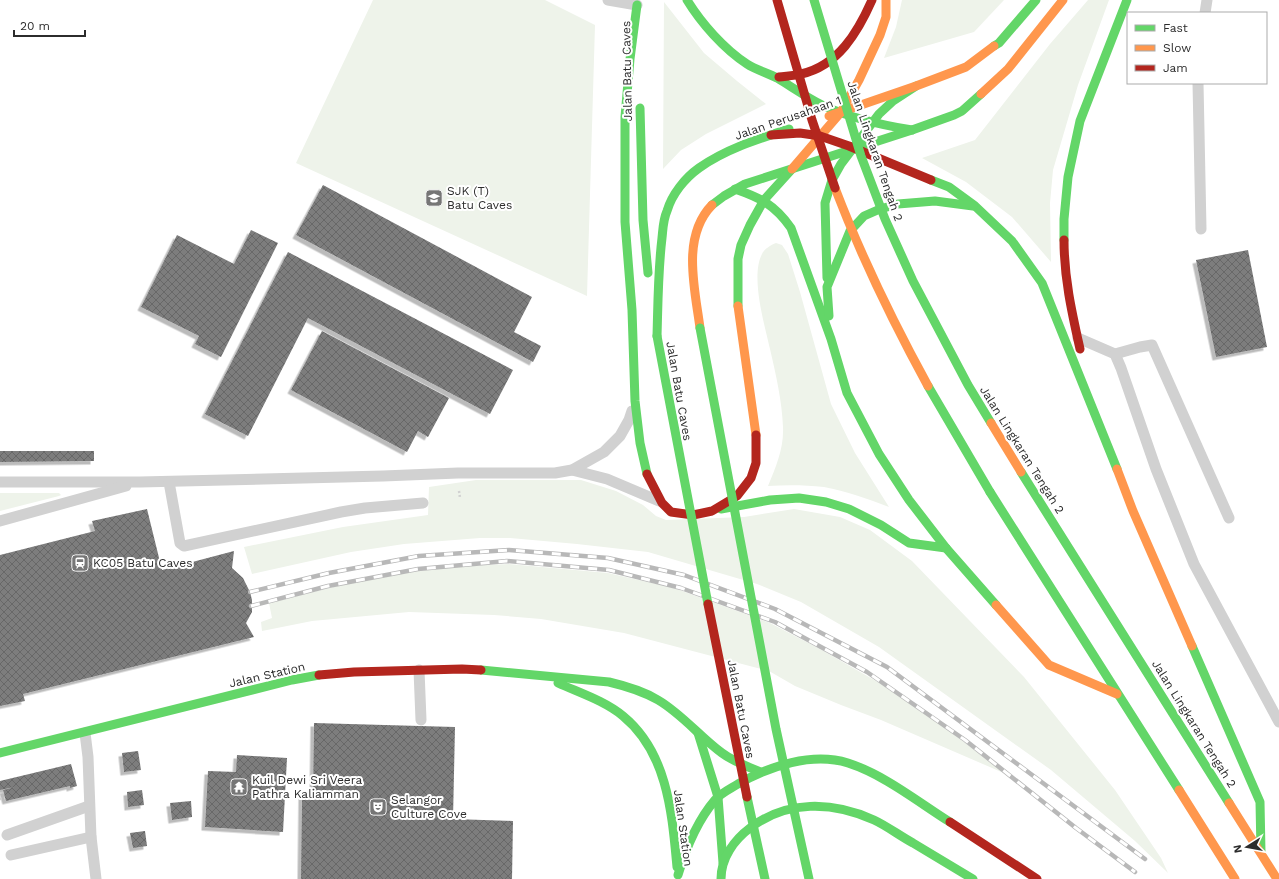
<svg xmlns="http://www.w3.org/2000/svg" width="1279" height="879" viewBox="0 0 1279 879" font-family="'Work Sans',sans-serif">
	<style>
		.green { fill: #eef3ea }
		.building { fill: url(#building-cross-hatch); filter: url(#shadow) }
		.lines { fill: none; stroke-linecap: round; stroke-linejoin: round }
		.path { stroke: #d1d1d1; stroke-width: 2.5; stroke-dasharray: 2 2; stroke-linecap: butt }
		.lane { stroke: #d1d1d1; stroke-width: 11 }
		.fast { stroke: #63d668; stroke-width: 9 }
		.slow { stroke: #ff974d; stroke-width: 9 }
		.jam { stroke: #b3261e; stroke-width: 9 }
		.rail-casing { stroke: #b8b8b8; stroke-width: 4.5 }
		.rail { stroke: #fff; stroke-width: 3; stroke-dasharray: 9; stroke-linecap: butt }
		.fast-bridge { stroke: #63d668; stroke-width: 9 }
		.slow-bridge { stroke: #ff974d; stroke-width: 9 }
		.jam-bridge { stroke: #b3261e; stroke-width: 9 }
		.labels { text-anchor: middle; stroke-width: 4; stroke-linejoin: round; paint-order: stroke }
		.street-label { font-size: 12px; fill: #2c2c2c; stroke: #fff }
		.poi-label { font-size: 12px; fill: #2c2c2c; stroke: #fff; text-anchor: start }
	</style>
	<defs>
		<pattern id="building-cross-hatch" width="8" height="8" patternUnits="userSpaceOnUse"><rect width="8" height="8" fill="#7d7d7d"/><path d="M0 0l8 8M0 8l8-8" fill="none" stroke="#676767"/></pattern>
		<filter id="shadow"><feDropShadow dx="-3.5" dy="3.5" stdDeviation="0" flood-color="#0004"/></filter>
	</defs>
	<rect width="100%" height="100%" fill="#fff"/>
	<g class="green">
		<polygon points="373,0 545,0 595,25 587,296 296,163"/>
		<polygon points="902,0 1004,0 974,32 884,58 896,27"/>
		<polygon points="1088,0 1109,0 1078,85 1053,170 1050,203 1051,262 1012,217 966,182 922,158 975,140 1050,44"/>
		<polygon points="664,2 704,53 737,81 766,104 706,134 681,150 663,169"/>
		<path d="M776,243L782,245L788,254L800,292L831,404L855,453L889,507C868,499 846,491 824,487C805,485 787,485 768,486C776,467 784,448 783,427C782,401 776,375 770,349C765,326 750,277 762,254C764,249 771,245 776,243Z"/>
		<polygon points="476,480 581,480 616,491 643,505 656,516 666,520 744,517 794,509 840,517 870,530 912,561 1024,677 1115,790 1161,858 1168,873 1135,841 1051,770 879,647 801,602 757,584 648,552 577,544 510,538 480,538 404,544 351,552 252,574 244,547 343,527 428,515 429,487"/>
		<polygon points="0,493 59,493 61,495 59,496 0,511"/>
		<path d="M509,564L608,573L674,588L770,623L820,649L883,685L947,729L1006,774L881,720L841,705L795,686L769,671L624,633L541,619L494,615L409,612L312,621L262,631L261,622L272,618L269,603C318,591 367,577 418,571C448,567 478,565 509,564Z"/>
	</g>
	<g class="building">
		<polygon points="323,185 532,297 514,332 541,346 533,362 296,235"/>
		<polygon points="251,230 278,243 221,357 195,344 199,336 141,307 177,235 234,264"/>
		<polygon points="1248,250 1267,347 1216,357 1196,260"/>
		<polygon points="288,252 513,370 490,414 308,318 248,436 205,414"/>
		<polygon points="322,331 449,398 428,437 418,431 407,452 291,390"/>
		<polygon points="0,451 94,451 94,461 0,462"/>
		<polygon points="147,509 162,570 234,551 232,568 243,578 250,592 252,600 252,612 246,623 254,637 23,694 25,701 0,706 0,555 95,531 92,521"/>
		<polygon points="314,723 455,727 453,819 513,821 512,879 301,879 302,795 313,795"/>
		<polygon points="138,751 141,770 124,772 122,753"/>
		<polygon points="237,755 287,758 283,832 205,827 208,771 236,772"/>
		<polygon points="71,764 77,786 70,788 70,786 6,801 3,790 15,787 0,790 0,781"/>
		<polygon points="142,790 144,805 128,807 127,792"/>
		<polygon points="191,801 192,817 172,820 170,803"/>
		<polygon points="145,831 147,846 133,848 130,833"/>
	</g>
	<g class="lines">
		<g class="path">
			<polyline points="459,491 460,498"/>
			<polyline points="0,799 5,798"/>
		</g>
		<g class="lane">
			<polyline points="608,0 637,5"/>
			<polyline points="1205,13 1207,0"/>
			<polyline points="1198,83 1201,229"/>
			<polyline points="1078,338 1115,354 1121,368 1156,469 1194,564 1279,722"/>
			<polyline points="1115,354 1140,347 1152,345 1229,518"/>
			<polyline points="572,470 607,479 659,501"/>
			<polyline points="0,482 140,482 383,476 458,473 555,473 572,470 604,452 620,436 629,420 632,411"/>
			<polyline points="169,482 180,543 184,546 341,512 365,508 423,503"/>
			<polyline points="0,521 126,486"/>
			<polyline points="419,670 421,720"/>
			<polyline points="85,733 88,757 91,837 96,879"/>
			<polyline points="7,835 89,806"/>
			<polyline points="11,855 91,837"/>
		</g>
		<g class="fast">
			<path d="M687,0C701,23 724,49 747,64C756,70 768,73 777,78C792,87 806,97 822,105C850,118 881,125 912,130"/>
			<polyline points="637,5 630,59 625,117 625,222 632,310 635,401 640,443 647,474"/>
			<polyline points="994,46 999,43 1036,0"/>
			<polyline points="640,108 643,220 648,273"/>
			<polyline points="931,180 949,187 975,206 1012,241 1042,283 1117,469"/>
			<path d="M735,189C761,198 775,205 791,228L831,339L847,393L879,454L909,500L946,548L996,605"/>
			<polyline points="712,205 724,196 745,184 912,130 954,115 962,111 981,94"/>
			<polyline points="1064,240 1064,219 1068,177 1080,121 1127,0"/>
			<polyline points="827,278 825,203 832,180 841,164 879,114 893,101 916,86"/>
			<polyline points="738,306 738,259 741,245 750,225 764,200 792,169"/>
			<polyline points="829,316 827,287 850,231 864,216 880,209 898,204 935,201 973,206"/>
			<path d="M657,336C658,303 658,271 662,238C663,229 663,220 667,211C672,194 685,178 699,168C726,149 758,139 789,129"/>
			<polyline points="1021,472 1229,803"/>
			<polyline points="990,492 1179,790"/>
			<polyline points="721,509 770,500 799,498 826,502 849,509 881,525 909,543 946,548"/>
			<polyline points="1192,646 1260,802 1261,852"/>
			<path d="M481,670L609,682C626,686 643,691 658,700C682,714 700,737 722,753C734,762 748,767 761,772"/>
			<path d="M558,683C580,693 605,701 623,716C668,753 672,814 677,867"/>
			<polyline points="698,733 718,797 723,863"/>
			<polyline points="0,753 292,680 319,675"/>
			<path d="M678,875C686,848 697,821 715,800C721,793 730,789 738,784C770,766 812,752 848,763C885,775 918,802 950,822"/>
			<path d="M721,879C721,858 734,840 750,828C787,800 832,801 874,820C887,826 900,836 913,843C933,855 953,867 973,879"/>
		</g>
		<g class="slow">
			<polyline points="981,94 1008,69 1063,0"/>
			<polyline points="829,116 916,86 966,67 994,46"/>
			<polyline points="792,169 841,112 859,80 880,35 886,17 886,0"/>
			<polyline points="738,306 756,435"/>
			<path d="M700,328C695,289 681,237 712,205"/>
			<polyline points="1117,469 1133,511 1192,646"/>
			<polyline points="996,605 1049,665 1117,694"/>
			<polyline points="1179,790 1235,879"/>
			<polyline points="1229,803 1277,879"/>
		</g>
		<g class="jam">
			<path d="M779,77C786,76 794,76 801,74C838,66 858,32 872,0"/>
			<polyline points="771,135 800,133 820,136 849,146 931,180"/>
			<path d="M1064,240C1064,278 1072,313 1080,349"/>
			<polyline points="647,474 662,503 671,512 693,515 712,511 737,496 751,478 756,463 756,435"/>
			<polyline points="319,675 354,672 462,669 481,670"/>
			<polyline points="950,822 1037,879"/>
		</g>
		<defs>
			<g id="rail">
				<polyline points="250,592 329,573 419,556 509,550 608,558 684,575 775,609 887,667 1145,859"/>
				<polyline points="251,606 328,586 418,569 507,561 609,570 681,588 775,622 867,672 965,740 1076,828 1135,872"/>
			</g>
		</defs>
		<use href="#rail" class="rail-casing"/>
		<use href="#rail" class="rail"/>
		<g class="fast-bridge">
			<polyline points="814,0 861,156 885,219 913,281 968,385 991,423"/>
			<polyline points="700,328 776,729 809,879"/>
			<polyline points="657,336 708,604"/>
			<polyline points="928,386 990,492"/>
			<polyline points="747,797 765,879"/>
		</g>
		<g class="slow-bridge">
			<path d="M835,188C861,256 893,322 928,386"/>
			<polyline points="991,423 1021,472"/>
		</g>
		<g class="jam-bridge">
			<polyline points="777,0 812,120 835,188"/>
			<polyline points="708,604 747,797"/>
		</g>
	</g>
	<defs>
		<symbol id="school-square" viewBox="-11 -11 22 22"><rect x="-9" y="-9" width="18" height="18" rx="4" fill="#767676" stroke="#fff"/><path d="M0-5L7-2L0 1L-7-2ZM-4 1L0 2.5L4 1V4Q0 6-4 4Z" fill="#fff"/></symbol>
		<symbol id="station-square" viewBox="-11 -11 22 22"><rect x="-9" y="-9" width="18" height="18" rx="4" fill="#767676" stroke="#fff"/><path d="M-3-6H3Q5-6 5-4V2Q5 4 3 4L4.5 6H3L1.5 4h-3L-3 6H-4.5L-3 4Q-5 4-5 2V-4Q-5-6-3-6ZM-3.5-4v3h7v-3ZM-3.5 1v1.5H-2V1ZM2 1v1.5H3.5V1Z" fill="#fff"/></symbol>
		<symbol id="temple-square" viewBox="-11 -11 22 22"><rect x="-9" y="-9" width="18" height="18" rx="4" fill="#767676" stroke="#fff"/><path d="M0-6L5-2H3V0L6.5 2.5H4V6H1.5V3h-3V6H-4V2.5H-6.5L-3 0V-2H-5Z" fill="#fff"/></symbol>
		<symbol id="theatre-square" viewBox="-11 -11 22 22"><rect x="-9" y="-9" width="18" height="18" rx="4" fill="#767676" stroke="#fff"/><path d="M-5-5.5Q0-4 5-5.5V0Q5 5 0 6Q-5 5-5 0ZM-3.3-2.5H-1v1.5H-3.3ZM1-2.5H3.3v1.5H1ZM-2.8 1Q0 5.5 2.8 1Z" fill="#fff"/></symbol>
	</defs>
	<g fill-rule="evenodd">
		<use href="#school-square" x="424" y="188" width="20" height="20"/>
		<use href="#station-square" x="70" y="553" width="20" height="20"/>
		<use href="#temple-square" x="229" y="777" width="20" height="20"/>
		<use href="#theatre-square" x="368" y="797" width="20" height="20"/>
	</g>
	<g class="labels">
		<g class="street-label">
			<text transform="translate(627 71) rotate(-91)" y="4">Jalan Batu Caves</text>
			<text transform="translate(788 118) rotate(-19)" y="4">Jalan Perusahaan 1</text>
			<text transform="translate(875 151) rotate(71)" y="4">Jalan Lingkaran Tengah 2</text>
			<text transform="translate(679 391) rotate(80)" y="4">Jalan Batu Caves</text>
			<text transform="translate(1022 450) rotate(58)" y="4">Jalan Lingkaran Tengah 2</text>
			<text transform="translate(267 675) rotate(-13)" y="4">Jalan Station</text>
			<text transform="translate(741 709) rotate(79)" y="4">Jalan Batu Caves</text>
			<text transform="translate(1194 724) rotate(58)" y="4">Jalan Lingkaran Tengah 2</text>
			<text transform="translate(683 828) rotate(82)" y="4">Jalan Station</text>
		</g>
		<g class="poi-label">
			<text x="447" y="195">SJK (T)<tspan x="447" dy="14">Batu Caves</tspan></text>
			<text x="93" y="567">KC05 Batu Caves</text>
			<text x="252" y="784">Kuil Dewi Sri Veera<tspan x="252" dy="14">Pathra Kaliamman</tspan></text>
			<text x="391" y="804">Selangor<tspan x="391" dy="14">Culture Cove</tspan></text>
		</g>
	</g>
	<rect x="1127" y="12" width="140" height="72" fill="#ffffff" stroke="#ababab"/>
	<rect x="1135" y="25" width="20" height="6" fill="#63d668" stroke="#ababab"/>
	<text x="1163" y="32" font-size="12" fill="#2c2c2c">Fast</text>
	<rect x="1135" y="45" width="20" height="6" fill="#ff974d" stroke="#ababab"/>
	<text x="1163" y="52" font-size="12" fill="#2c2c2c">Slow</text>
	<rect x="1135" y="65" width="20" height="6" fill="#b3261e" stroke="#ababab"/>
	<text x="1163" y="72" font-size="12" fill="#2c2c2c">Jam</text>
	<g transform="translate(1247 847) rotate(259)" stroke="#ffffff" stroke-width="3" paint-order="stroke">
	<path d="M0-3L7 15L0 10L-7 15Z" fill="#2c2c2c"/>
	<text y="-6" font-size="11" font-weight="bold" text-anchor="middle" fill="#2c2c2c">N</text>
	</g>
	<path d="M14 30v6h71v-6" fill="none" stroke="#2c2c2c" stroke-width="2"/>
	<text x="20" y="30" font-size="12" fill="#2c2c2c" stroke="#ffffff" stroke-width="3" paint-order="stroke">20 m</text>
</svg>
